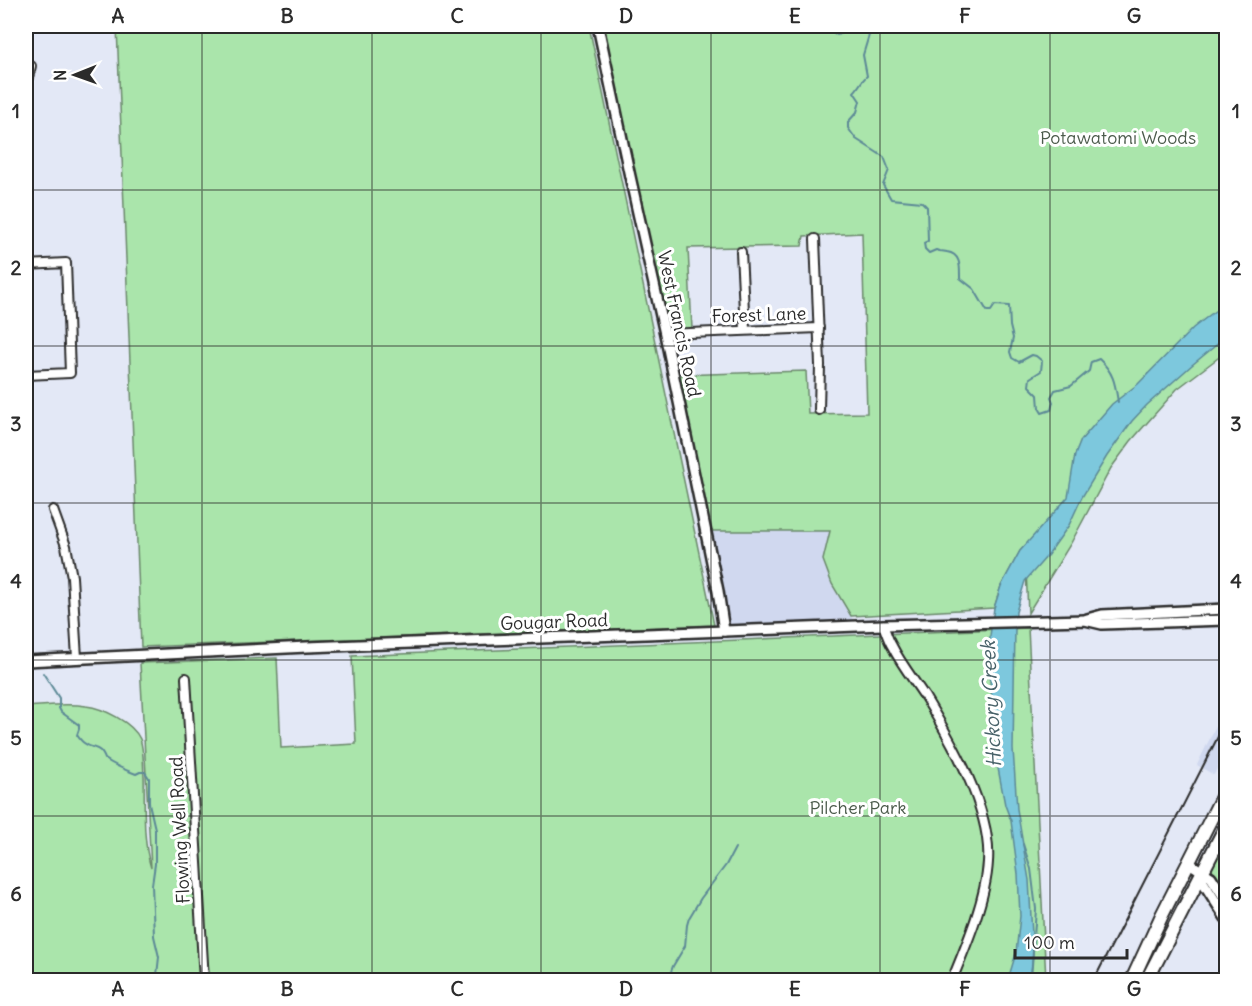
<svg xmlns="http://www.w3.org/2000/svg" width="1252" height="1006" viewBox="0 0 1252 1006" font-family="Delius,sans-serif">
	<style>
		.built { fill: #d0d8ef }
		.green { fill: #aae5ab; stroke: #6a886b; stroke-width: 1.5 }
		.water { fill: #7dc8dd; stroke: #5c8996; stroke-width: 1.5 }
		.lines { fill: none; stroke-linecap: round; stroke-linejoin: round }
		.stream { stroke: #5c8996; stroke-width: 2 }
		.minor-casing { stroke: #2b2b2b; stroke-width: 12 }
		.tertiary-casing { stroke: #2b2b2b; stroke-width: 14 }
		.primary-casing { stroke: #2b2b2b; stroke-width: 16 }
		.minor { stroke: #fff; stroke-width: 8 }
		.tertiary { stroke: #fff; stroke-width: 9 }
		.primary { stroke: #fff; stroke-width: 12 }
		.rail { stroke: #2b2b2b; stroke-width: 2 }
		.grid { fill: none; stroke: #2b2b2b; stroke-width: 1.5; stroke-opacity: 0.55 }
		.labels { text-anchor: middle; stroke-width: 6; stroke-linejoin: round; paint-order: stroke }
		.park-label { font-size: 18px; fill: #4b5a4b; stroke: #fff }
		.street-label { font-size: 18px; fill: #2b2b2b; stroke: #fff }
		.water-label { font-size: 20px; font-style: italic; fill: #486269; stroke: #fff }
		.neatline { fill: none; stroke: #2b2b2b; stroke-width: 2 }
		.grid-label { font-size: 20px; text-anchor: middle; font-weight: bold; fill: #2b2b2b }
	</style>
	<rect width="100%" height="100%" fill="#e3e8f6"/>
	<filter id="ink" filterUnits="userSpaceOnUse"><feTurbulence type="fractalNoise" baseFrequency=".0167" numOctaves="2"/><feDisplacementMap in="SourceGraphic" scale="12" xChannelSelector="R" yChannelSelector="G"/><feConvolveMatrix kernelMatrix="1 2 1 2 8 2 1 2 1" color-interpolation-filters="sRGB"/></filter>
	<g filter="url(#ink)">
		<g class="built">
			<polygon points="709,531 830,531 832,584 853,620 729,625"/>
			<polygon points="1226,705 1226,750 1214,775 1197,765"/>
		</g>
		<g class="green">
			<polygon points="117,26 589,26 714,625 141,647"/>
			<polygon points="604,26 1226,26 1226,352 1177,389 1131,441 1111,468 1071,543 1028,613 1025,546 1020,551 1001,586 994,608 851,616 832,584 823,560 830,531 709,531 678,375 806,371 808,414 867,413 862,233 804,236 802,246 688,248 692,329 667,331"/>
			<path d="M1028,628L1046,980H26V707C45,706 66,703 86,706C103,708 132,722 140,739C144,750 143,764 144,776C145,806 142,839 151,868L140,663L277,658L281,748L356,744L352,656Z"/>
			<polygon points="1226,832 1226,900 1207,871"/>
		</g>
		<polygon class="water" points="1224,304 1226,304 1226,337 1192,365 1147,405 1132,421 1107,456 1082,497 1069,525 1047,556 1025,581 1016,612 1015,629 1013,749 1017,809 1029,880 1033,954 1030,980 1006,980 1010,973 1016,953 1020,916 1018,874 1011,821 1005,805 997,763 994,718 989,672 990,636 994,608 1001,586 1020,551 1068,497 1075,455 1081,440 1112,404 1138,384 1193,328"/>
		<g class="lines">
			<g class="stream">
				<polyline points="826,26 827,28 837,35 850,29 853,26"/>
				<path d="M867,26L869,35L863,55L867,76C861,81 859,87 854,92L860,101L857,112L848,122V128L856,139L884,157L889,170L883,185L891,199L922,202L927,207L928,241L924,243L925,249L929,253L936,250C946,253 936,250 947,252C961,254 960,267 960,278L974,289L987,311H991L995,305L1009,306L1010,326L1013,338L1010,352L1012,358L1019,362L1032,355L1036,356L1042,361L1041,371L1030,378L1029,386L1038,395L1039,408L1042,413L1051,410L1053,402L1051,397L1055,390L1071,386L1089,371L1091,362L1099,359C1114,373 1115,383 1118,402"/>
				<path d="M43,673L59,698V708L61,712L79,725V729L77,735C79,738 81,741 84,743C93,750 100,745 105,759C115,766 125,770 136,774L140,772H145L149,778V803L155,829V864L152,885L154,936L159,957L157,975L158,980"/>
				<polyline points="1023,844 1031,869 1036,909 1031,980"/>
				<polyline points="668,980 673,966 685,946 687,925 689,918 701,898 726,865 735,848"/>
			</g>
			<defs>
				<g id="minor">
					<polyline points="26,85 31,66"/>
					<polyline points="815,239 820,365 819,410"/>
					<polyline points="741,252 745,330"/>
					<polyline points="26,265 66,263 70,373 26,375"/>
					<polyline points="665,334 819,328"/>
					<polyline points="53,510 66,546 72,577 77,658"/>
					<path d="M883,625C886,632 888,640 892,646C901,664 914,680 925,697C951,740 992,810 988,862C986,899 966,946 952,980"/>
					<polyline points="186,678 204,980"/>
				</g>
				<g id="tertiary">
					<polyline points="598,26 629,172 665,334 718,591 724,631"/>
					<polyline points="1087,619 1102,615 1226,609"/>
					<polyline points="26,661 307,647 883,625 1085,620 1102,624 1226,620"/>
					<polyline points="1189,863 1211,877 1226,900"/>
					<polyline points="1202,872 1203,882 1226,918"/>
				</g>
				<g id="primary">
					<polyline points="1132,980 1162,915 1226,789"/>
					<polyline points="1147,980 1226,826"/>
				</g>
			</defs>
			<use href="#minor" class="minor-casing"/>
			<use href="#tertiary" class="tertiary-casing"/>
			<use href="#primary" class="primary-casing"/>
			<use href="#minor" class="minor"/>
			<use href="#tertiary" class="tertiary"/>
			<use href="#primary" class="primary"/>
			<polyline class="rail" points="1094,980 1226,721"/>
		</g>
	</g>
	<path class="grid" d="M202,26V980M372,26V980M541,26V980M711,26V980M880,26V980M1050,26V980M26,190H1226M26,346H1226M26,503H1226M26,660H1226M26,816H1226"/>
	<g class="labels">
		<g class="park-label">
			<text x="1118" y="144">Potawatomi Woods</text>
			<text x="858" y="814">Pilcher Park</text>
		</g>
		<g class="street-label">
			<text transform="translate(759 315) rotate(-2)" y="6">Forest Lane</text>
			<text transform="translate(679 324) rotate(78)" y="6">West Francis Road</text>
			<text transform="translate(554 622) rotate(-2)" y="6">Gougar Road</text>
			<text transform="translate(180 830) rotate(-93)" y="6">Flowing Well Road</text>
		</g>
		<g class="water-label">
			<text transform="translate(991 704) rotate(-93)" y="7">Hickory Creek</text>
		</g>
	</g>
	<rect width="1252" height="1006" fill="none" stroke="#fff" stroke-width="66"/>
	<g transform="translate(75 75) rotate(269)" stroke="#ffffff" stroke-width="4.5" paint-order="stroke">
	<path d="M0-4.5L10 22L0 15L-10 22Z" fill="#2b2b2b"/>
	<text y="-9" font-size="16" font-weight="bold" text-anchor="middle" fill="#2b2b2b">N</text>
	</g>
	<path d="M1015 949v9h112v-9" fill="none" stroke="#2b2b2b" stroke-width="3"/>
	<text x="1024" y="949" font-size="18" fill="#2b2b2b" stroke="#ffffff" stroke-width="4.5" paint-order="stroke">100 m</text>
	<rect x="33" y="33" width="1186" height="940" class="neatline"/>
	<g class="grid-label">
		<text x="118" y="23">A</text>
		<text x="287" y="23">B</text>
		<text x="457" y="23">C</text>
		<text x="626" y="23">D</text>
		<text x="795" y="23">E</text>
		<text x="965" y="23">F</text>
		<text x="1134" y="23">G</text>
		<text x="16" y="118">1</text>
		<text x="1236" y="118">1</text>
		<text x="16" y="275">2</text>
		<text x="1236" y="275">2</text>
		<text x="16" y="431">3</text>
		<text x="1236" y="431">3</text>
		<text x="16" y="588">4</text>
		<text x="1236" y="588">4</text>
		<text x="16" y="745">5</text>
		<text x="1236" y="745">5</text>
		<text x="16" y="901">6</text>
		<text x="1236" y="901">6</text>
		<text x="118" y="996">A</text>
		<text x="287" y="996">B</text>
		<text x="457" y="996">C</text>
		<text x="626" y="996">D</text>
		<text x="795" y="996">E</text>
		<text x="965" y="996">F</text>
		<text x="1134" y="996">G</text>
	</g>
</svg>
